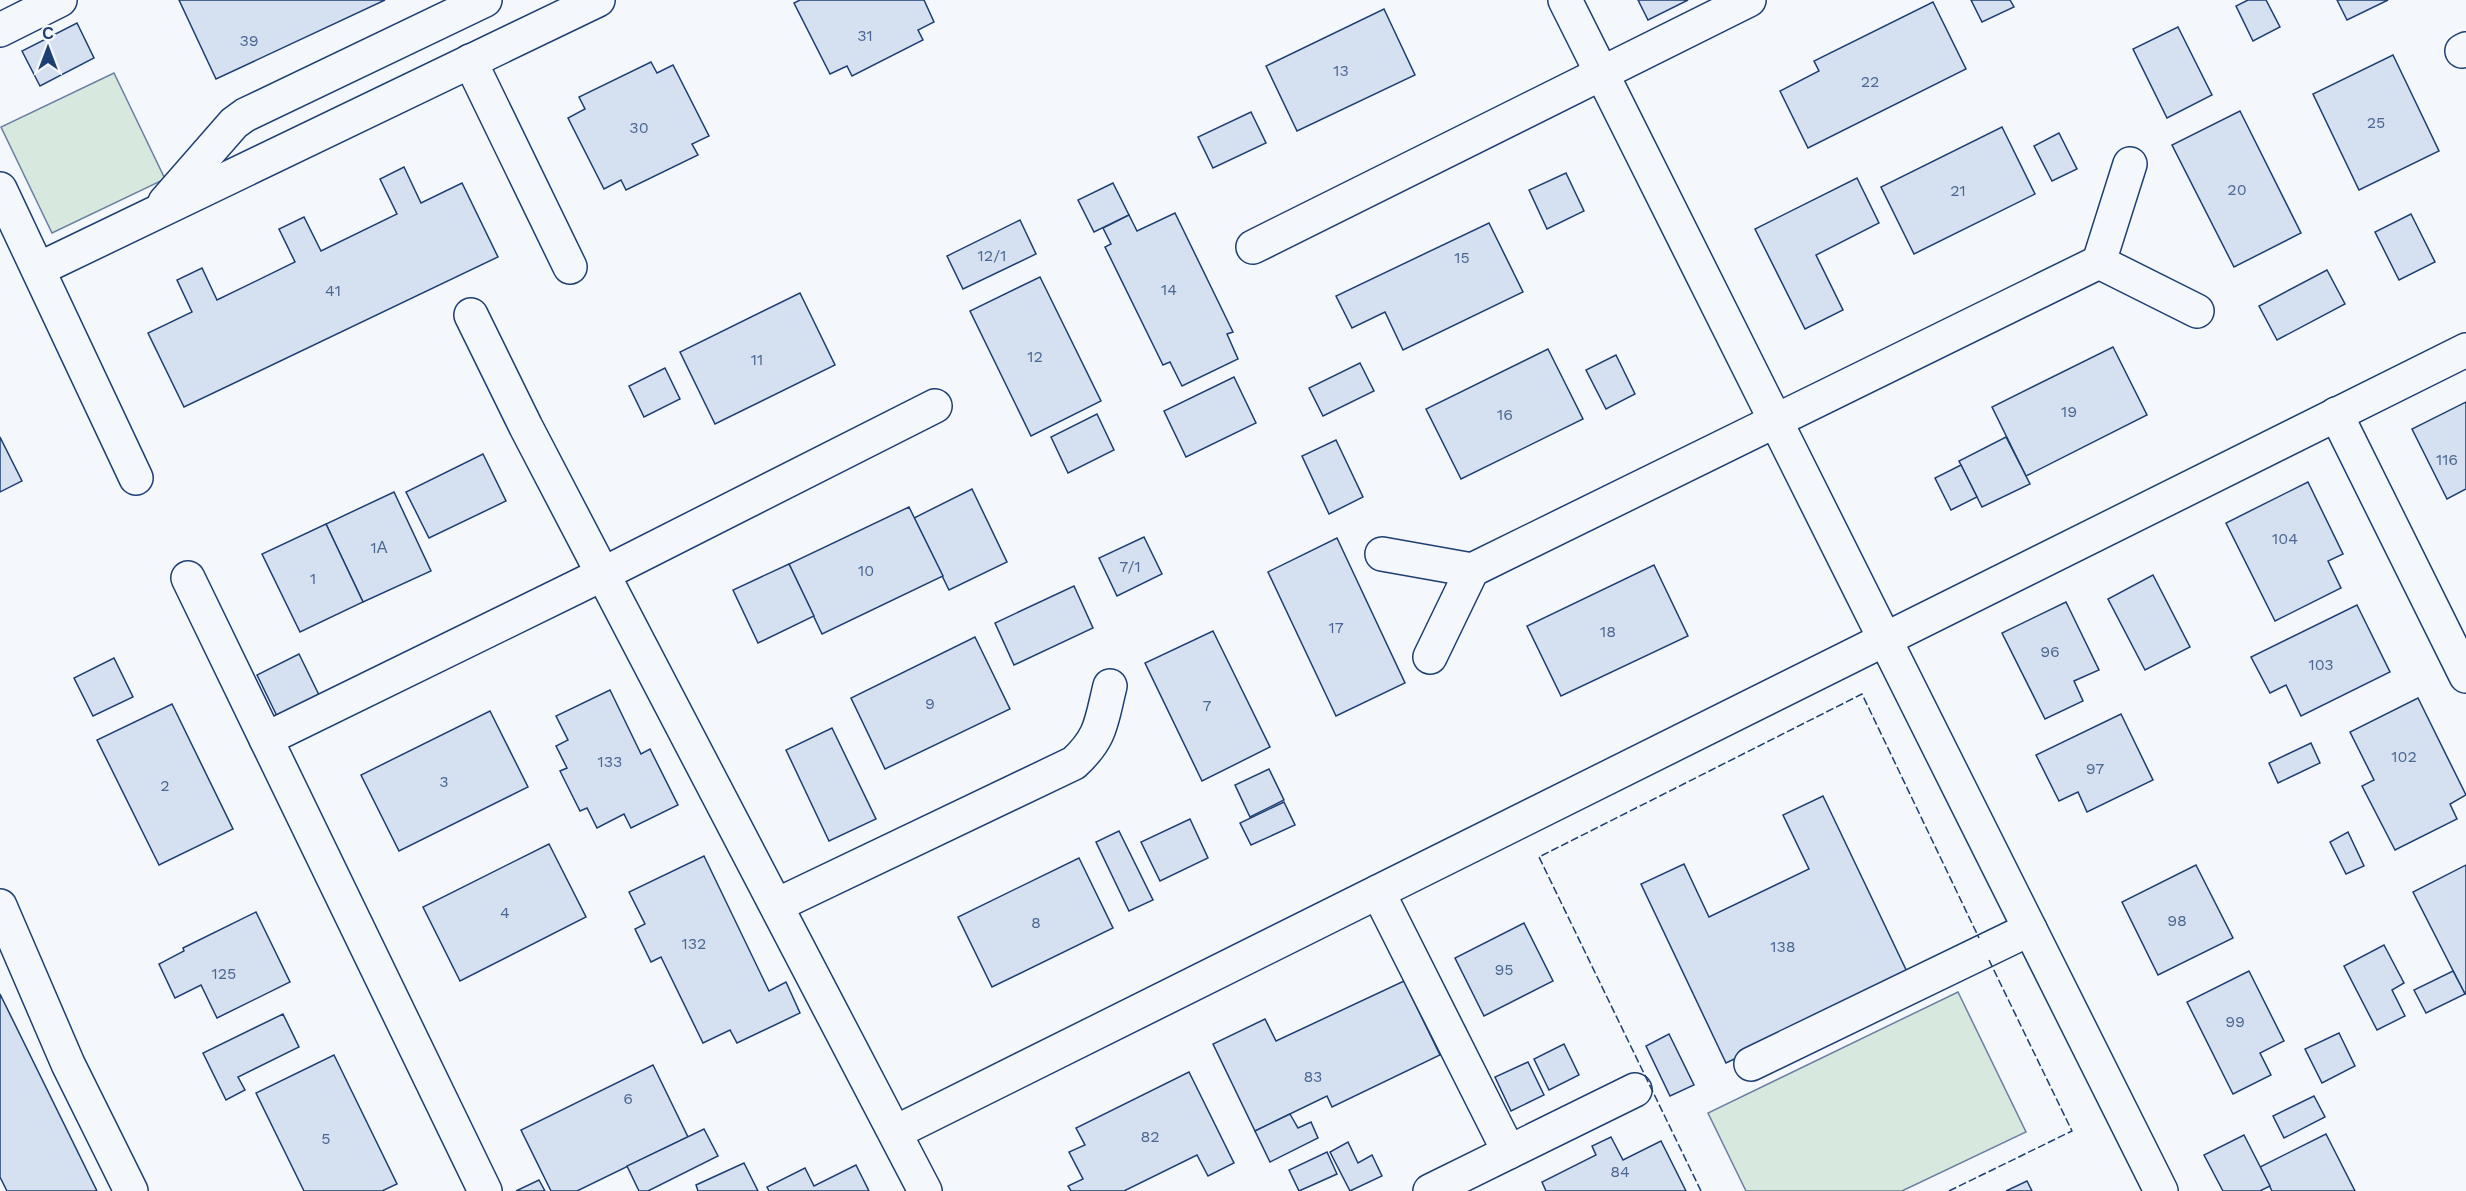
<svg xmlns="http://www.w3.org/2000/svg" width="2466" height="1191" viewBox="0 0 2466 1191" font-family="'Work Sans',sans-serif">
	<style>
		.green { fill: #d7e8df; stroke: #687fa3; stroke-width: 1.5 }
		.building { fill: #d5e0f0; stroke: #1d3f73; stroke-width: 1.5 }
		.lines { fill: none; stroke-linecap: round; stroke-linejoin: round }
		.minor-casing { stroke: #1d3f73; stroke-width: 36 }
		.minor { stroke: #f4f7fb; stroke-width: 33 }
		.fence { stroke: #1d3f73; stroke-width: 1.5; stroke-dasharray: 8 3; stroke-linecap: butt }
		.labels { text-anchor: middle; stroke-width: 4.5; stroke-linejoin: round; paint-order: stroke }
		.number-label { font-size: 16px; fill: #4b6792 }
	</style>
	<rect width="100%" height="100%" fill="#f4f7fb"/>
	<g class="green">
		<polygon points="114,73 165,179 52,233 1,127"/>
		<polygon points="1958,992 2026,1132 1902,1191 1746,1191 1708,1113"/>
	</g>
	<g class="building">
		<polygon points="179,0 385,0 216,79"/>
		<polygon points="800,0 924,0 934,22 918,30 923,40 852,76 847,66 830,74 794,3"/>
		<polygon points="1638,0 1688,0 1648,20"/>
		<polygon points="1971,0 2010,0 2014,7 1982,22"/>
		<polygon points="2248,0 2266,0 2280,27 2253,41 2236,6"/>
		<polygon points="2337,0 2388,0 2347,20"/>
		<polygon points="1933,2 1966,69 1808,148 1780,91 1819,71 1814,61"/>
		<polygon points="1384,9 1415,75 1297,131 1266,66"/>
		<polygon points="77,23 94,58 40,86 22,51"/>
		<polygon points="2178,27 2212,95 2167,118 2133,49"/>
		<polygon points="2393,55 2439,151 2359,190 2313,94"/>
		<polygon points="651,62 657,73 673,65 709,136 692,144 698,155 626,190 621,180 604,189 568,118 585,109 579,97"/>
		<polygon points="2240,111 2301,233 2234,267 2172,145"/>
		<polygon points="1251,112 1266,143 1213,168 1198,137"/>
		<polygon points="2002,127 2035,194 1914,254 1881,187"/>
		<polygon points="2059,133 2077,169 2052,181 2034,146"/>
		<polygon points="404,167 421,203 462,183 498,257 184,407 148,333 192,312 177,280 202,268 217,300 295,262 279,229 304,217 321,251 397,214 380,179"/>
		<polygon points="1566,173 1584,211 1547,229 1529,190"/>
		<polygon points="1857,178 1879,223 1816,255 1843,310 1805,329 1755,229"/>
		<polygon points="1113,183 1129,215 1094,232 1078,200"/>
		<polygon points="1175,213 1233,332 1227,334 1238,359 1182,386 1170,362 1163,365 1105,247 1111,244 1103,228 1129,215 1137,231"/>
		<polygon points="2411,214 2435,262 2399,280 2375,232"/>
		<polygon points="1020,220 1036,254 963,289 947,256"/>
		<polygon points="1489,223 1523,292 1403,350 1385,312 1352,328 1336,296"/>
		<polygon points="2327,270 2345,304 2277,340 2259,306"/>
		<polygon points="1040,277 1101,401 1031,436 970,311"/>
		<polygon points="800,293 835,365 715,424 680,352"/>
		<polygon points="2113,347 2147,415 2026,476 1992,407"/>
		<polygon points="1548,349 1583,419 1461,479 1426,409"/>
		<polygon points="1616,355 1635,394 1606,409 1586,370"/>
		<polygon points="1360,363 1374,391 1323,416 1309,388"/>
		<polygon points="665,368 680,399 644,417 629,386"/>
		<polygon points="1234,377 1256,423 1186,457 1164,411"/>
		<polygon points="2466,402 2466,489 2447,499 2412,429"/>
		<polygon points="1097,414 1114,450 1068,473 1051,437"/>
		<polygon points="0,437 22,481 0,492"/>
		<polygon points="2006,437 2030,484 1982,507 1959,461"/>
		<polygon points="1336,440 1363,497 1329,514 1302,456"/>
		<polygon points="483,454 506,501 429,538 406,492"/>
		<polygon points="1961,465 1977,497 1951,510 1935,478"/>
		<polygon points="2308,482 2343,554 2328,561 2341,588 2275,621 2226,523"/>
		<polygon points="972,489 1007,562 949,590 914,518"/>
		<polygon points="394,492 431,571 363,602 326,524"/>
		<polygon points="909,507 943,576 822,634 789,564"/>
		<polygon points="326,524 363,602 300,632 262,554"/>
		<polygon points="1144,537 1162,574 1117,596 1099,558"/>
		<polygon points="1337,538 1405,683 1336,716 1268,572"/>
		<polygon points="789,564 814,616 758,643 733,590"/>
		<polygon points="1654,565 1688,636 1561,696 1527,626"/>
		<polygon points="2153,575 2190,647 2145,670 2108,599"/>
		<polygon points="1074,586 1093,628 1014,665 995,623"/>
		<polygon points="2066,602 2099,670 2074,681 2083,701 2045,719 2002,633"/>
		<polygon points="2357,605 2390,672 2301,716 2286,685 2270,693 2251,657"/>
		<polygon points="1213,631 1270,747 1202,781 1145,663"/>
		<polygon points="975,637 1010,709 885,769 851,698"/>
		<polygon points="299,654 319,695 277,716 257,675"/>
		<polygon points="114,658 133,697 93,716 74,678"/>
		<polygon points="610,690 641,754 650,749 678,805 631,828 624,814 597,828 587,808 580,811 560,771 567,768 556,746 568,740 556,716"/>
		<polygon points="2418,698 2466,795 2450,804 2457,819 2395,850 2362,786 2374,780 2350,732"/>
		<polygon points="172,704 233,829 159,865 97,740"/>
		<polygon points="490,711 528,787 399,851 361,775"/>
		<polygon points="2121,714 2153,780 2087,812 2078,792 2059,801 2036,755"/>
		<polygon points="832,728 876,819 829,841 786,750"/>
		<polygon points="2311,743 2320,763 2278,783 2269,763"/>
		<polygon points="1269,769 1284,800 1250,817 1235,785"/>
		<polygon points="1823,796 1909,976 1726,1063 1641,884 1684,864 1709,917 1809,869 1783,815"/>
		<polygon points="1284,802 1295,825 1251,845 1240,823"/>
		<polygon points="1190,819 1208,858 1160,881 1141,842"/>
		<polygon points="1119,831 1153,900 1129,911 1096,842"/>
		<polygon points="2348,832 2364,866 2346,874 2330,842"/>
		<polygon points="549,844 586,917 460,981 423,907"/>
		<polygon points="704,856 769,991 786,982 800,1013 737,1043 730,1030 703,1043 661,957 651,962 635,929 645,924 629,892"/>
		<polygon points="1079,858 1113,928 992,987 958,917"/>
		<polygon points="2196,865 2233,938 2158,975 2122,902"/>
		<polygon points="2466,865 2466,993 2465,994 2413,892"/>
		<polygon points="256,912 290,982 217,1018 201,985 175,998 159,964 184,951 183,948"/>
		<polygon points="1524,923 1553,981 1484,1016 1455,958"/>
		<polygon points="2384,945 2404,983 2392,990 2405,1016 2377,1030 2344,966"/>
		<polygon points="2249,971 2284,1041 2260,1053 2271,1075 2233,1094 2187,1002"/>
		<polygon points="2453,971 2465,994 2426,1013 2414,990"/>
		<polygon points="1404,981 1440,1055 1332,1107 1327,1096 1255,1131 1213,1044 1265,1019 1276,1041"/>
		<polygon points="0,994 97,1191 7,1191 0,1177"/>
		<polygon points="283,1014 299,1047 238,1077 245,1090 226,1100 203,1053"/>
		<polygon points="2339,1033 2355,1066 2322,1083 2305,1049"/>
		<polygon points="1669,1034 1694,1085 1670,1096 1646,1046"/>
		<polygon points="1564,1044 1579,1075 1549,1090 1534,1059"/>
		<polygon points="334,1055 397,1184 382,1191 304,1191 256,1093"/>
		<polygon points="1528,1062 1544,1095 1511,1111 1495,1077"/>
		<polygon points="653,1065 688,1137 577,1191 551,1191 521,1130"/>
		<polygon points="1189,1072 1234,1163 1208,1176 1197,1155 1124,1191 1071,1191 1068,1186 1083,1179 1069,1152 1085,1145 1076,1128"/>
		<polygon points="2314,1096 2325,1117 2284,1138 2273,1116"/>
		<polygon points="1290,1114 1298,1128 1311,1122 1318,1138 1270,1162 1255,1131"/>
		<polygon points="704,1129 718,1156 648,1191 639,1191 627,1166"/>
		<polygon points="2326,1134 2355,1191 2272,1191 2260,1167"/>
		<polygon points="2244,1135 2270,1186 2260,1191 2223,1191 2204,1155"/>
		<polygon points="1611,1137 1623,1160 1661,1141 1686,1191 1546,1191 1542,1182 1596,1155 1592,1146"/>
		<polygon points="1348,1142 1358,1163 1372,1155 1382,1176 1350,1191 1330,1152"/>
		<polygon points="1327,1152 1337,1174 1299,1191 1289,1170"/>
		<polygon points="744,1163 758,1191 698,1191 696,1185"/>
		<polygon points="856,1165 869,1191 769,1191 767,1187 805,1168 814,1186"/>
		<polygon points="539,1180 545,1191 516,1191"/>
		<polygon points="2027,1181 2032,1191 2006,1191"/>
	</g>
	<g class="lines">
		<defs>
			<g id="minor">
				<polyline points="1565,0 2161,1191"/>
				<polyline points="0,30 60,0"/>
				<polyline points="2462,51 2466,49"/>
				<polyline points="470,61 570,267"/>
				<polyline points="0,189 136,478"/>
				<polyline points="165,202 234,123 245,115 485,0"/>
				<polyline points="1253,247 1749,0"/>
				<polyline points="2099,262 2130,164"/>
				<polyline points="39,269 598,0"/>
				<polyline points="471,315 526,427 925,1191"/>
				<polyline points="2336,414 2466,676"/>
				<polyline points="1382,554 1472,570"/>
				<polyline points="188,578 485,1191"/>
				<polyline points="1430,657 1472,570 2099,262 2197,311"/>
				<polyline points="266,739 603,574 935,406"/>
				<polyline points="1378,892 1509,1152"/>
				<path d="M777,905L1074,763C1102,737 1101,722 1110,686"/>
				<polyline points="0,906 68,1064 131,1191"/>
				<polyline points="1751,1064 2030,929"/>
				<polyline points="896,1132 2466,350"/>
				<polyline points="1430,1191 1635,1090"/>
			</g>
		</defs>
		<use href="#minor" class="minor-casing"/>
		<use href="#minor" class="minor"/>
		<g class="fence">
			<polyline points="1701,1191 1539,857 1862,694 1979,938"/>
			<polyline points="1949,1191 2072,1131 1989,960"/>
		</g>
	</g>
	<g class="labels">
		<g class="number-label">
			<text x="865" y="41">31</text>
			<text x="249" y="46">39</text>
			<text x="1341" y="76">13</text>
			<text x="1870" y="87">22</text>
			<text x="2376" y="128">25</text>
			<text x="639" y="133">30</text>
			<text x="2237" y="195">20</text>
			<text x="1958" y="196">21</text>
			<text x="992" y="261">12/1</text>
			<text x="1462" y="263">15</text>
			<text x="1169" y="295">14</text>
			<text x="333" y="296">41</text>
			<text x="1035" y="362">12</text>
			<text x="757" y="365">11</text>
			<text x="2069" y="417">19</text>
			<text x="1505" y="420">16</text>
			<text x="2447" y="465">116</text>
			<text x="2285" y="544">104</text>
			<text x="379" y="553">1А</text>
			<text x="1130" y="572">7/1</text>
			<text x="866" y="576">10</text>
			<text x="313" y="584">1</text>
			<text x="1336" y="633">17</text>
			<text x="1608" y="637">18</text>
			<text x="2050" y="657">96</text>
			<text x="2321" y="670">103</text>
			<text x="930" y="709">9</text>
			<text x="1207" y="711">7</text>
			<text x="2404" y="762">102</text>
			<text x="610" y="767">133</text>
			<text x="2095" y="774">97</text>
			<text x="444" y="787">3</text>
			<text x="165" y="791">2</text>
			<text x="505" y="918">4</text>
			<text x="2177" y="926">98</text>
			<text x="1036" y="928">8</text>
			<text x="694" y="949">132</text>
			<text x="1783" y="952">138</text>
			<text x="1504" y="975">95</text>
			<text x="224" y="979">125</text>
			<text x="2235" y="1027">99</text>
			<text x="1313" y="1082">83</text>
			<text x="628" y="1104">6</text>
			<text x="1150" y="1142">82</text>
			<text x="326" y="1144">5</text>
			<text x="1620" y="1177">84</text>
		</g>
	</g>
	<g transform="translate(48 48)" stroke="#f4f7fb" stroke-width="4.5" paint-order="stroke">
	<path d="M0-4.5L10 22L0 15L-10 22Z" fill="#1d3f73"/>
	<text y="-9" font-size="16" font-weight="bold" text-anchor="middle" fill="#1d3f73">С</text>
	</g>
</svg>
